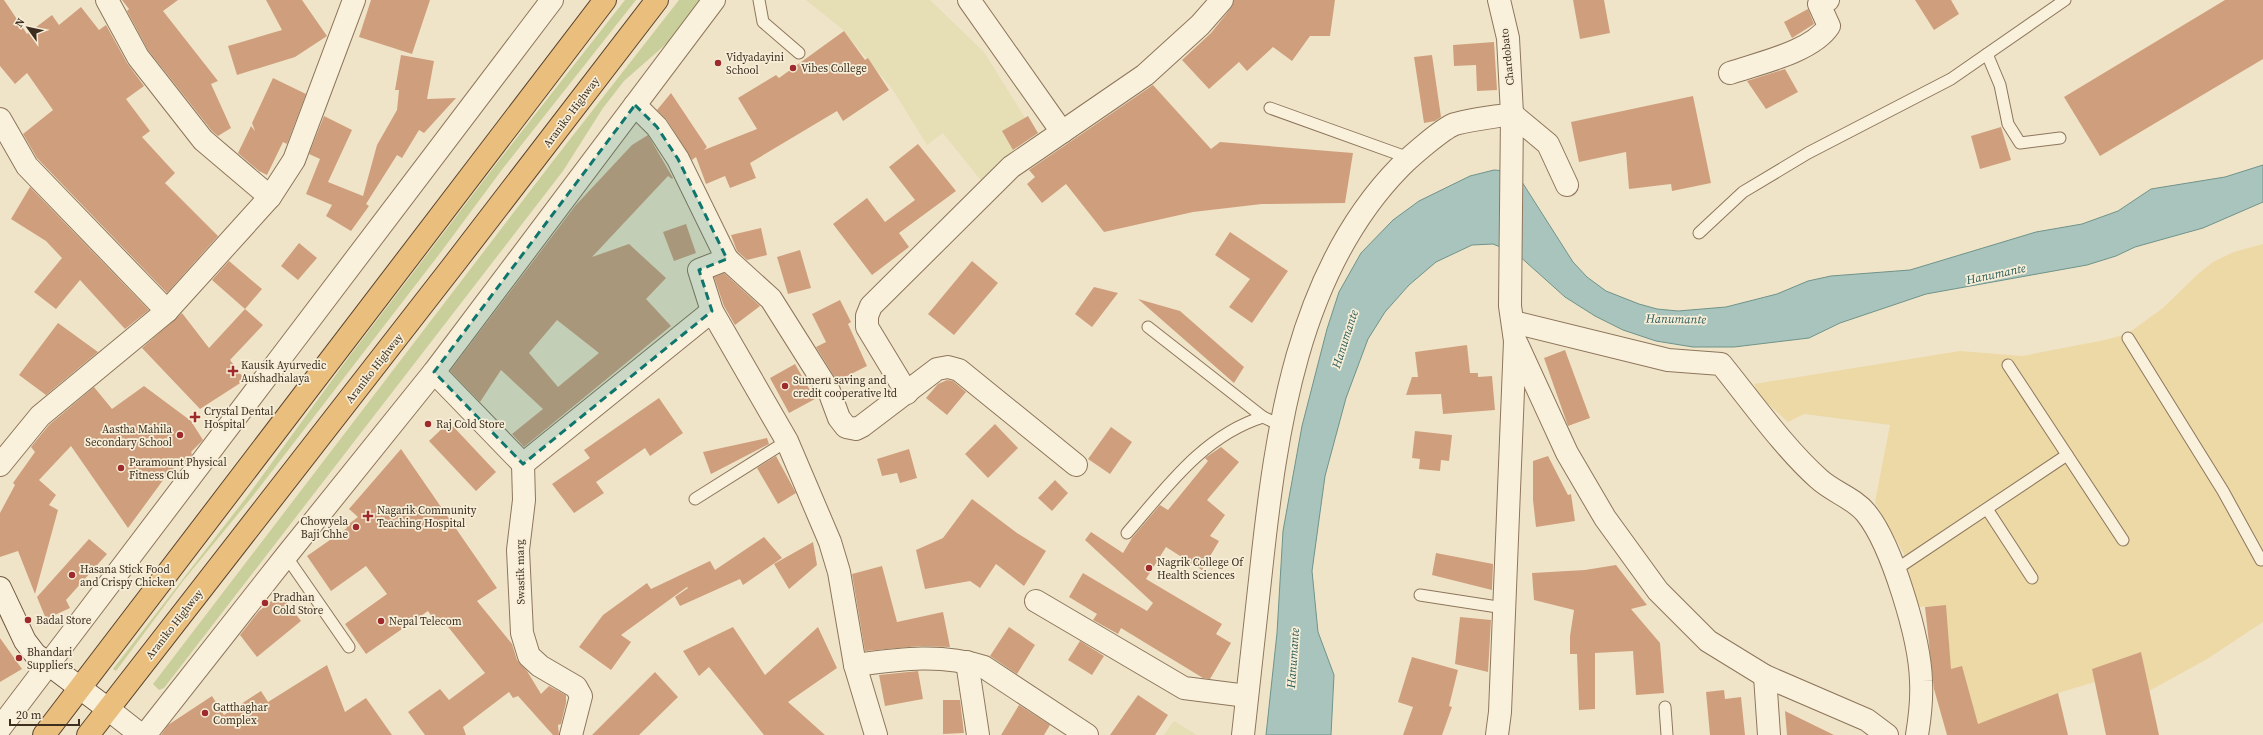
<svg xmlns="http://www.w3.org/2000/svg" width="2263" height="735" viewBox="0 0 2263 735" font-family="'Source Serif 4',serif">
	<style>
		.farmland { fill: #e6deb5 }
		.green { fill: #c9cf9b }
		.sand { fill: #ecd9a5 }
		.water { fill: #a9c4bc; stroke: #6f938a }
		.building { fill: #cf9f7d; fill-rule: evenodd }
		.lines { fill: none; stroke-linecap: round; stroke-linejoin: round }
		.service-casing { stroke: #8d765c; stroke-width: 13 }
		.minor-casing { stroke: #8d765c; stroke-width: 24 }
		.tertiary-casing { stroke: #8d765c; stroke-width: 24 }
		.secondary-casing { stroke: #6f573f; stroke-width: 24 }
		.trunk-casing { stroke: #5b4430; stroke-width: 24 }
		.service { stroke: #faf1dc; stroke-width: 11 }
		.minor { stroke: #faf1dc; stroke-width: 22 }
		.tertiary { stroke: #faf1dc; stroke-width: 22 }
		.secondary { stroke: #faf1dc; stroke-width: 22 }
		.trunk { stroke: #eabe7c; stroke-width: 22 }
		.marked { fill: #0f766e; fill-opacity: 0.2; stroke: #0f766e; stroke-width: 3; stroke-dasharray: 8 5; stroke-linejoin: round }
		.poi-dot { fill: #9e2a2b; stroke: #f7eed8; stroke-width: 1.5 }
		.labels { text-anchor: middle; stroke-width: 3.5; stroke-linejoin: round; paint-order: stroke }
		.poi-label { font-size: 11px; fill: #3d2e20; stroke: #f7eed8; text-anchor: start }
		.street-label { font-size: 11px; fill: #3d2e20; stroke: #f7eed8 }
		.water-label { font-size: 12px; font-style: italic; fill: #2f5d5a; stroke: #f7eed8 }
	</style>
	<rect width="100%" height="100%" fill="#f0e4c8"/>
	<g class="farmland">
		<polygon points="806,0 930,0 984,52 1025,118 1013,149 1014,152 983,183 943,133 927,145 893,90 842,29"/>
		<polygon points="1174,721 1197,735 1164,735"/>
	</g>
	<g class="green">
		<polygon points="625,0 636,0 504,167 441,252 252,497 183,581 116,671 113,669 249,494 351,354 497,163"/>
		<polygon points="679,0 704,0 681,31 624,81 603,108 563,171 164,688 159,690 153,684 553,161"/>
	</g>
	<polygon class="sand" points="2263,244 2263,622 2207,659 2149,691 2141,652 2092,669 2095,682 2058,693 2005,714 1981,735 1962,667 1930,675 1928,647 1949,645 1946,605 1918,607 1904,554 1875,502 1890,425 1804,414 1788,422 1759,396 1754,384 1960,351 2022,356 2105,340 2127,334 2163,308 2198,274 2213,262 2234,252"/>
	<polygon class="water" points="2263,165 2263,202 2203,228 2135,247 2116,256 2087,265 1926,294 1840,323 1809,338 1734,347 1693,347 1656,341 1623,330 1595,316 1565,297 1517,254 1493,244 1472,245 1436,262 1409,285 1385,312 1368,339 1346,398 1325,476 1312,571 1318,632 1334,675 1331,735 1266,735 1277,633 1283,531 1302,426 1327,329 1339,292 1361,253 1393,220 1419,201 1470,176 1494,170 1506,171 1522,182 1573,262 1587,277 1606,291 1639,304 1657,309 1678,311 1726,307 1777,294 1808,281 1831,276 1910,270 2036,232 2082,224 2118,211 2151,189 2225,177"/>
	<g class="building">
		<polygon points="0,0 4,0 27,34 52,15 59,25 81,7 99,30 106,25 127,63 144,86 126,99 150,131 142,137 175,173 165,183 218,236 167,293 37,158 23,134 53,110 27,73 15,84 0,66"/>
		<polygon points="122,0 178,0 163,11 218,81 211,84 231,128 218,136 212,131 148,50 127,11 129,9"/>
		<polygon points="266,0 302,0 327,36 295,57 237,75 228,46 282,30"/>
		<polygon points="371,0 430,0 412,54 359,37"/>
		<polygon points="1234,0 1335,0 1330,36 1310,36 1292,61 1273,47 1247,71 1239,62 1209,89 1182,60 1211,33 1231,8"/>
		<polygon points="1573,0 1604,0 1610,33 1580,39"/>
		<polygon points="1915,0 1951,0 1959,14 1934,30"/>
		<polygon points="2225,0 2263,0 2263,59 2100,156 2064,97"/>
		<polygon points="1808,9 1814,24 1792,38 1784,22"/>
		<polygon points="844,31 865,60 868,58 889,90 843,121 837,111 750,163 756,178 730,188 725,176 706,184 696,157 692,160 667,120 657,110 671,93 707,147 704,150 757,129 738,98 776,75 779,78"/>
		<polygon points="1494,42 1497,90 1477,91 1476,65 1454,66 1453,45"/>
		<polygon points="401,55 434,61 427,99 456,98 424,133 419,130 402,158 397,155 366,204 369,206 351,231 326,216 332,205 306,194 320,159 309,154 324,116 352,130 328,182 363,196 377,145 397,110 399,90 395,90"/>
		<polygon points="1432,55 1441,117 1435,121 1424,123 1414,57"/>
		<polygon points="1785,69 1798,92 1766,109 1747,81"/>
		<polygon points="273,78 306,94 287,144 283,142 267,175 259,171 238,153 251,126 255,131 252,123"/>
		<polygon points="1153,85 1211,149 1220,142 1353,153 1345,203 1262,204 1193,212 1104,232 1066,184 1042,203 1027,184 1035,177 1029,170"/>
		<polygon points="1693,96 1711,183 1672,191 1671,184 1629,189 1626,152 1579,162 1571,122"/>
		<polygon points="1028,116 1038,133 1013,150 1002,131"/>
		<polygon points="2001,127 2011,160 1980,169 1971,136"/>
		<path d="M648,135L673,178L672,179L668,176L592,257L629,244L666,278L646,299L671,326L524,447L512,434L543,409L501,370L480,402L450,371L575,206L632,145ZM557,320L599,353L558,387L529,353Z"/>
		<polygon points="918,144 956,191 899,233 909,247 872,275 833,224 867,198 885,222 915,200 889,167"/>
		<polygon points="30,187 149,310 125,329 80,280 56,309 34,292 62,258 46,241 11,219"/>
		<polygon points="686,224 696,253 674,261 663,232"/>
		<polygon points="761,228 767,255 747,260 737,251 731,235"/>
		<polygon points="1230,232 1288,271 1252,323 1229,307 1250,279 1215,255"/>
		<polygon points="299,243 317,258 298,280 281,266"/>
		<polygon points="800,250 811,288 788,294 777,257"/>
		<polygon points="229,261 262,289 245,309 212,280"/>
		<polygon points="972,261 998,283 954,335 928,314"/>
		<polygon points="724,273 760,306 735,325 724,306 714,277"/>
		<polygon points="1094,287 1118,293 1092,327 1075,314"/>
		<polygon points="1138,299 1180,311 1244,367 1234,383"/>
		<polygon points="840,300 851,322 848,324 867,366 837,381 816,347 826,342 812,314"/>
		<polygon points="245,309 263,325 230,360 245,380 200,409 142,348 182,313 209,348"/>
		<polygon points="58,323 98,352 46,395 19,375"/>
		<polygon points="1467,345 1470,373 1478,373 1478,377 1492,376 1495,410 1443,414 1441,394 1406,395 1412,377 1418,377 1415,352"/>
		<polygon points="1565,350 1590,418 1568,426 1544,358"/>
		<polygon points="795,364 815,399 789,413 770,378"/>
		<polygon points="947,380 953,381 966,392 947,415 926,398 938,384"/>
		<polygon points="144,386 191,421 203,440 191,452 192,454 188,460 169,472 128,528 71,446 39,480 56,495 49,505 58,510 35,594 18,551 0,557 0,513 15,485 13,483 35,452 31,447 49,425 94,387 112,409"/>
		<polygon points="659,398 683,433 650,456 645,448 596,482 604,493 574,513 552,484 590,458 584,450"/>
		<polygon points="449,422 496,472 476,491 429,441"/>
		<polygon points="995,424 1018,448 988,478 965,454"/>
		<polygon points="1111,427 1132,442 1110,474 1088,459"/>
		<polygon points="1415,431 1452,435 1449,461 1441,460 1440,471 1419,469 1420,459 1412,458"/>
		<polygon points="767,438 769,444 711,474 703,452"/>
		<polygon points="1221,447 1239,462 1207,500 1225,515 1210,536 1219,541 1202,570 1166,547 1146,579 1222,624 1216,634 1231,643 1210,679 1203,678 1121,628 1118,634 1093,620 1097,614 1069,597 1083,573 1147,611 1153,603 1085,540 1091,532 1123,553 1132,538 1160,505 1168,510 1208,461 1205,458"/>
		<polygon points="401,449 497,588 477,601 512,644 517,660 527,671 541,694 549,686 566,695 566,703 561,724 558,725 559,735 553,735 518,696 513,698 509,692 463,727 466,735 425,735 408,712 440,689 449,700 485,673 445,623 439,627 428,611 366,654 345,624 387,594 366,566 331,591 307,556 347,528 346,526 358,517 349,509"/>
		<polygon points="909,449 917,478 900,483 897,473 882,476 877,459"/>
		<polygon points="776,456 796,493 778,504 757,468"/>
		<polygon points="1548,456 1568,495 1571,494 1575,521 1536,527 1533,500 1533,461"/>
		<polygon points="1055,480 1068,493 1052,511 1038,498"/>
		<polygon points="972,499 1017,533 1046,551 1024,586 996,564 980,588 970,581 925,589 916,550 943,538"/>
		<polygon points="764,537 782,558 743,585 740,579 680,606 675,597 688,588 687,587 621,635 631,642 611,670 579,647 603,615 647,583 651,589 710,561 715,570"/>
		<polygon points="89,539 107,554 66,600 70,608 46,619 37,597"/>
		<polygon points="813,542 817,565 789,589 774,564"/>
		<polygon points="1436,553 1493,564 1492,590 1432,575"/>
		<polygon points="1616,565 1647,605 1631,609 1660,643 1664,693 1636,695 1633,651 1595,653 1595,709 1579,710 1577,654 1570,654 1570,636 1574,610 1534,600 1532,573 1585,570"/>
		<polygon points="882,566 897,622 943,612 950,647 920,646 865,651 852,574"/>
		<polygon points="280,594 301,621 257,657 240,635 259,611"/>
		<polygon points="1946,605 1951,669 1962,666 1978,724 2058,693 2068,735 1947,735 1934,689 1925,607"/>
		<polygon points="1460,617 1491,620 1488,672 1455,664"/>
		<polygon points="733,627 765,675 818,627 837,668 788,702 825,735 764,735 709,667 699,676 683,651"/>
		<polygon points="1009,627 1035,645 1017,674 990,656"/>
		<polygon points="0,638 22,669 0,682"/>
		<polygon points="1080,641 1104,656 1092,675 1068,660"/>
		<polygon points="2141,652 2159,735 2106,735 2092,669"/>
		<polygon points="1412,657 1458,670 1449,706 1452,707 1442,735 1403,735 1413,707 1398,702"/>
		<polygon points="327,665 345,712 366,698 392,735 161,735 168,725 212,696 224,715 261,691 268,702"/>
		<polygon points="918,671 923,699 885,706 879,675"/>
		<polygon points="655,672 678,697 639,735 592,735"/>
		<polygon points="1724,690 1725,699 1741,697 1745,735 1710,735 1706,692"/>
		<polygon points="1138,695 1168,715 1155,735 1110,735"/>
		<polygon points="943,700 960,700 964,733 943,734"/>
		<polygon points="1019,705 1050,725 1044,735 1001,735"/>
		<polygon points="1785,711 1834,735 1787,735"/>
	</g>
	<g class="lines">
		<defs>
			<g id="service">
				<polyline points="759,0 763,22 799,53"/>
				<polyline points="1987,54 2000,85 2008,124 2020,143 2060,138"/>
				<polyline points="1270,108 1409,158"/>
				<polyline points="1699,233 1743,192 1808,153 1951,79 2065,0"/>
				<polyline points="1148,327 1263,417 1282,426"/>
				<polyline points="2128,338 2223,491 2261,560"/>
				<polyline points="2008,365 2123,540"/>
				<polyline points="695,499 787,441"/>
				<polyline points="1987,509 2032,578"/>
				<path d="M1127,533C1166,488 1204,435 1263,417"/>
				<polyline points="286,556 349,647"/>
				<polyline points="1895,570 2067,455"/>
				<polyline points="1420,595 1504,608"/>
				<polyline points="1665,707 1667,735"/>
			</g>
			<g id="minor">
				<polyline points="107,0 138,57 203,140 270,197"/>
				<polyline points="969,0 1062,132 1145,75 1200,25 1222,0"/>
				<path d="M1730,73C1759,63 1812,52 1829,26L1819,4L1828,0"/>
				<polyline points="635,105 657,127 678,159 727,259 699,270 712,311 787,441 830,542 839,572 855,665 876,735"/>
				<polyline points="0,119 27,166 167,311"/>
				<polyline points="727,259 771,299 829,391 839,418 846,427 856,429 862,426 937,369 948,367 959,370 1076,465"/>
				<path d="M1513,322L1668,360L1721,364C1751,401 1785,449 1819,479C1833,492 1854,498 1866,513C1892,545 1920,639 1921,681C1922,699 1920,717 1917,735"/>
				<polyline points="434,372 523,464"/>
				<polyline points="907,393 867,327 867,316 871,306 1011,167 1062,132"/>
				<polyline points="523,464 524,500 518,550 522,633 529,656 540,666 576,687 581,696 571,735"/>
				<polyline points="523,464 712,311"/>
				<polyline points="0,465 40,416 167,311 270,197 294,160 354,0"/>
				<polyline points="1036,601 1184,688 1247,696"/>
				<polyline points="967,662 978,735"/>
				<path d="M855,665C900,659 941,653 984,667L1087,735"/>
				<polyline points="1765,676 1769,735"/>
				<polyline points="108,709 141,735"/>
				<path d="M0,728C185,486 367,242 552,0"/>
				<polyline points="145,735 286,556 434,372 714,0"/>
				<path d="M1243,735C1249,680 1255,626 1261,571C1276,431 1297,272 1400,167C1410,157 1443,128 1455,124C1473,119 1494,117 1512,114L1548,144L1567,185"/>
			</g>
			<g id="tertiary">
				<polyline points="1517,344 1567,453 1605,518 1658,591 1708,641 1765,676 1867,720 1887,735"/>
				<polyline points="1497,735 1500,712 1515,341 1510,306 1512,114 1508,38 1499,0"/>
			</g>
			<polyline id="secondary" points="0,588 25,641 35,654 108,709"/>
			<g id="trunk">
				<polyline points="44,735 605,0"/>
				<polyline points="88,735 455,263 657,0"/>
			</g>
		</defs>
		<use href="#service" class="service-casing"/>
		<use href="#minor" class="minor-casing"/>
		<use href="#tertiary" class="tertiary-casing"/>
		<use href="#secondary" class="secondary-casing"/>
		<use href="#trunk" class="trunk-casing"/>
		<use href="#service" class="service"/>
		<use href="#minor" class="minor"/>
		<use href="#tertiary" class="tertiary"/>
		<use href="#secondary" class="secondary"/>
		<use href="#trunk" class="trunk"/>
	</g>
	<path class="marked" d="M635,105L657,127L678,159L727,259L699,270L712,311L523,464L434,372Z"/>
	<g class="poi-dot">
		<circle cx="718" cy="63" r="4"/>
		<circle cx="793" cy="68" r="4"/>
		<path d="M231 365h4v4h4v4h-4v4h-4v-4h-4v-4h4z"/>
		<circle cx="785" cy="386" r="4"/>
		<path d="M193 411h4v4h4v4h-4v4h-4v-4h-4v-4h4z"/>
		<circle cx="428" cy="424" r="4"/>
		<circle cx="180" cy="435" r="4"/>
		<circle cx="121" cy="468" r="4"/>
		<path d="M366 510h4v4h4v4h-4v4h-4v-4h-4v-4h4z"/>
		<circle cx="356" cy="527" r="4"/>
		<circle cx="1149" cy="568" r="4"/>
		<circle cx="72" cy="575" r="4"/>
		<circle cx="265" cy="603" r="4"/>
		<circle cx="28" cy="620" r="4"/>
		<circle cx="381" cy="621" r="4"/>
		<circle cx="19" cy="658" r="4"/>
		<circle cx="205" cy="713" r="4"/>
	</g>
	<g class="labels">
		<g class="poi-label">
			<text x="726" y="61">Vidyadayini<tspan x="726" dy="13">School</tspan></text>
			<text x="801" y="72">Vibes College</text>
			<text x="241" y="369">Kausik Ayurvedic<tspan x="241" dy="13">Aushadhalaya</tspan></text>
			<text x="793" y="384">Sumeru saving and<tspan x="793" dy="13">credit cooperative ltd</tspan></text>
			<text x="204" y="415">Crystal Dental<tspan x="204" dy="13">Hospital</tspan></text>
			<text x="436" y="428">Raj Cold Store</text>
			<text x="172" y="433" text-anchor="end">Aastha Mahila<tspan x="172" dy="13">Secondary School</tspan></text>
			<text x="129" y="466">Paramount Physical<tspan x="129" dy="13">Fitness Club</tspan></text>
			<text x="377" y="514">Nagarik Community<tspan x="377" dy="13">Teaching Hospital</tspan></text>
			<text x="348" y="525" text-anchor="end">Chowyela<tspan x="348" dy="13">Baji Chhe</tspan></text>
			<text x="1157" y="566">Nagrik College Of<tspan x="1157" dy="13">Health Sciences</tspan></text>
			<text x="80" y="573">Hasana Stick Food<tspan x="80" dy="13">and Crispy Chicken</tspan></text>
			<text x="273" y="601">Pradhan<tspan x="273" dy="13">Cold Store</tspan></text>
			<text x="36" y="624">Badal Store</text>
			<text x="389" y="625">Nepal Telecom</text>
			<text x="27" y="656">Bhandari<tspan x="27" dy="13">Suppliers</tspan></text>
			<text x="213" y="711">Gatthaghar<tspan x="213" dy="13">Complex</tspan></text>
		</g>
		<g class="street-label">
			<text transform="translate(1507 57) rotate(-96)" y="4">Chardobato</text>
			<text transform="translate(571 112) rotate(-53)" y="4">Araniko Highway</text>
			<text transform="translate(374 368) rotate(-52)" y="4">Araniko Highway</text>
			<text transform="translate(520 572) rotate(-91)" y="4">Swastik marg</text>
			<text transform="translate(174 624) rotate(-52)" y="4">Araniko Highway</text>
		</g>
		<g class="water-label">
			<text transform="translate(1996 274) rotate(-12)" y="4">Hanumante</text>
			<text transform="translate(1676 319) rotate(1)" y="4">Hanumante</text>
			<text transform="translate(1345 339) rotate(-72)" y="4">Hanumante</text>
			<text transform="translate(1293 658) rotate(-86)" y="4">Hanumante</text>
		</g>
	</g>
	<g transform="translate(28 28) rotate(303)" stroke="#f7eed8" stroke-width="3" paint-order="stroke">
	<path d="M0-3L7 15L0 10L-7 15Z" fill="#3d2e20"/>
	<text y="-6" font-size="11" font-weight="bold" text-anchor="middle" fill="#3d2e20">N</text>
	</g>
	<path d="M10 719v6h69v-6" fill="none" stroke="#3d2e20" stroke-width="2"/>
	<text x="16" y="719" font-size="12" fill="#3d2e20" stroke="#f7eed8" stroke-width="3" paint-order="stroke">20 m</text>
</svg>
